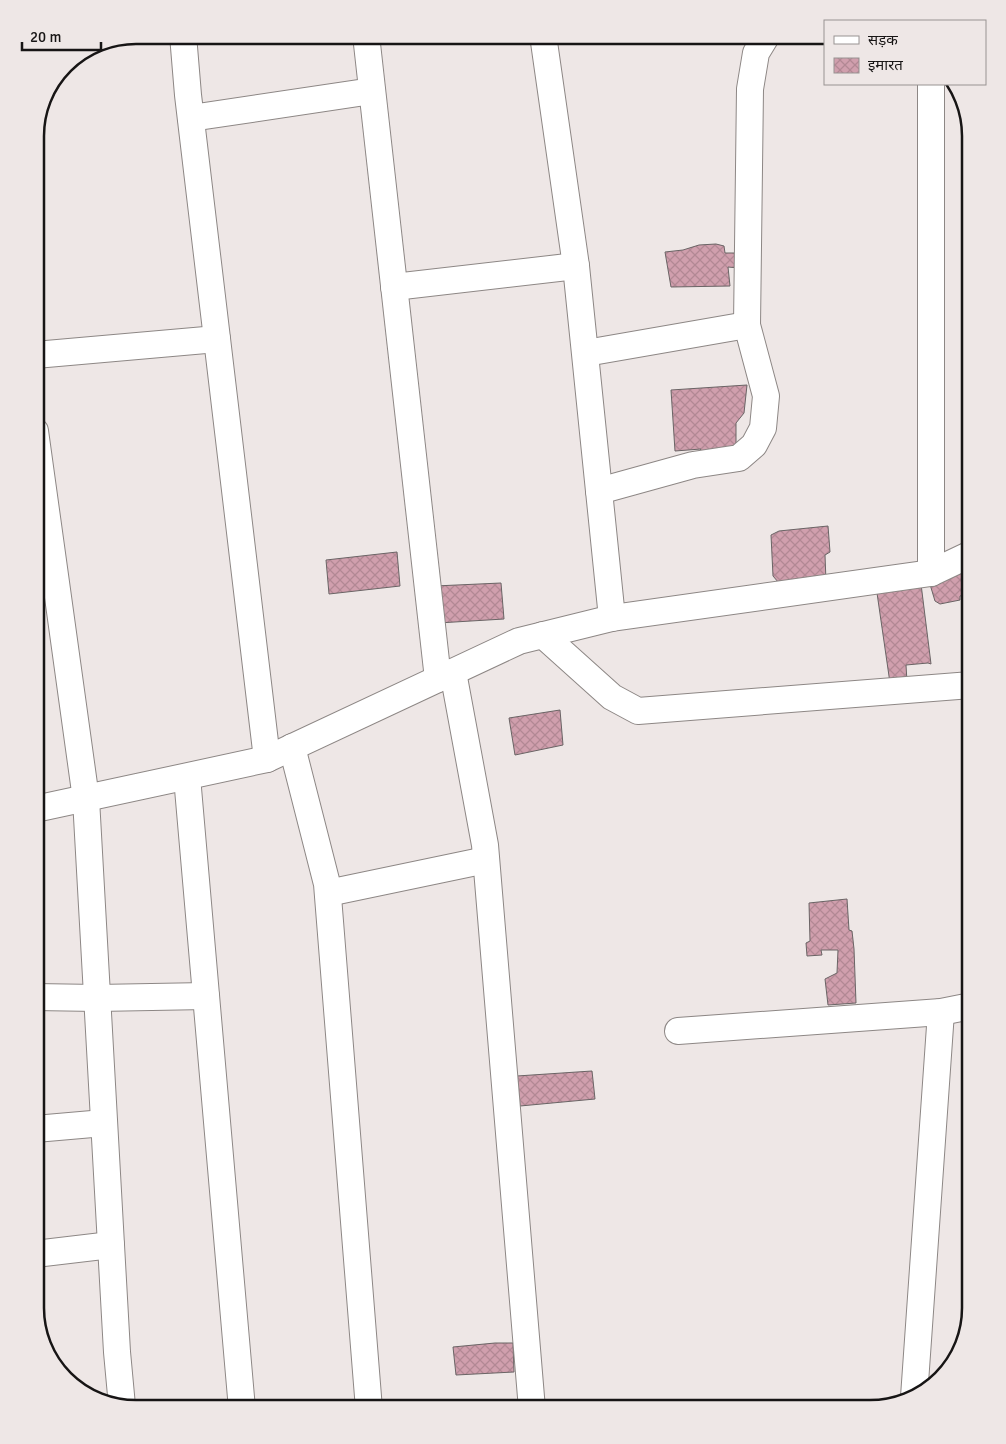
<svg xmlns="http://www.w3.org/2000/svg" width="1006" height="1444" viewBox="0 0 1006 1444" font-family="Signika,'Noto Sans Devanagari',sans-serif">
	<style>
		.building { fill: url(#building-cross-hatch); stroke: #6a6465 }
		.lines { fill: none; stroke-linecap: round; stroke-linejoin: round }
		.minor-casing { stroke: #8d8785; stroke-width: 28 }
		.minor { stroke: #fff; stroke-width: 26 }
		.rim { fill: none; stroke: #171515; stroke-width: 2.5 }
	</style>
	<defs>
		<pattern id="building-cross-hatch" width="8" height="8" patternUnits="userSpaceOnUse" patternTransform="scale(1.25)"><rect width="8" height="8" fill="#d09fad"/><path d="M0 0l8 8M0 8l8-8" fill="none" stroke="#b28894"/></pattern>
	</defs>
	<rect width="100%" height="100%" fill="#eee7e6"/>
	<g class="building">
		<polygon points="716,244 724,246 725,253 739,253 739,268 728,267 730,286 671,287 665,252 683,250 699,245"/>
		<polygon points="747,385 744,413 736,423 736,450 696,455 701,449 675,451 671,390"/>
		<polygon points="828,526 830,552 825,555 826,582 784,589 773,576 771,535 779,531"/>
		<polygon points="397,552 400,586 329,594 326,560"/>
		<polygon points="971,571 971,593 960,596 960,600 940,604 935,601 929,581"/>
		<polygon points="501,583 504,619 438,623 435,586"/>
		<polygon points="921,584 931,664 928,663 906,665 907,682 890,683 877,593"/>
		<polygon points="560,710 563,745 515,755 509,718"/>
		<polygon points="847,899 849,930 852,931 854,949 856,1003 828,1005 825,979 837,973 838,950 821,950 822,955 807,956 806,943 810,941 809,903"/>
		<polygon points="592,1071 595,1099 520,1106 517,1076"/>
		<polygon points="495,1343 513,1343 514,1372 456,1375 453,1347"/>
	</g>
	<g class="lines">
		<defs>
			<g id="minor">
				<polyline points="183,35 188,95 267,759 519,641 612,618 931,573 971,554"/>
				<polyline points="366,35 438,679"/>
				<polyline points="543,35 576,266 612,618"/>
				<polyline points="191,118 372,91"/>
				<polyline points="394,287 576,266"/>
				<polyline points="586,353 747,325"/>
				<polyline points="35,355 217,339"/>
				<polyline points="35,431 86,799 117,1352 122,1406"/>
				<polyline points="599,491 693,465 739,458 754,445 763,428 766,396 747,325 750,89 756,53 767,35"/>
				<polyline points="931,573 931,84"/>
				<polyline points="543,635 612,697 638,711 971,685"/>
				<polyline points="453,672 485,845 532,1409"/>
				<polyline points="292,747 327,884 369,1409"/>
				<polyline points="187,777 242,1409"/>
				<polyline points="35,809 267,759"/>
				<polyline points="328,893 486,860"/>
				<polyline points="35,997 97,998 206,996"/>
				<polyline points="678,1031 941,1012 971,1006"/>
				<polyline points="35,1129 104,1123"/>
				<polyline points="35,1254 111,1245"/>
				<polyline points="914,1397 941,1012"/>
			</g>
		</defs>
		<use href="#minor" class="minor-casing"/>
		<use href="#minor" class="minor"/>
	</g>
	<path d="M0 0H1006V1444H0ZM136 44H870A92 92 0 0 1 962 136V1308A92 92 0 0 1 870 1400H136A92 92 0 0 1 44 1308V136A92 92 0 0 1 136 44Z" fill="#eee7e6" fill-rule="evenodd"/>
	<path class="rim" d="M136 44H870A92 92 0 0 1 962 136V1308A92 92 0 0 1 870 1400H136A92 92 0 0 1 44 1308V136A92 92 0 0 1 136 44Z"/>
	<rect x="824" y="20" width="162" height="65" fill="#eee7e6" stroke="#989392"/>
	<rect x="834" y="36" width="25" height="8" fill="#ffffff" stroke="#989392"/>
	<text x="868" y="45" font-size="15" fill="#171515">सड़क</text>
	<rect x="834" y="58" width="25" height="15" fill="url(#building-cross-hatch)" stroke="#989392"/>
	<text x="868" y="70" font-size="15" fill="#171515">इमारत</text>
	<path d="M22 42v8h79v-8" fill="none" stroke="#171515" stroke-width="2.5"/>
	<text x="30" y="42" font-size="15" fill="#171515" stroke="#eee7e6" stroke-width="4" paint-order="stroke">20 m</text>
</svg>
